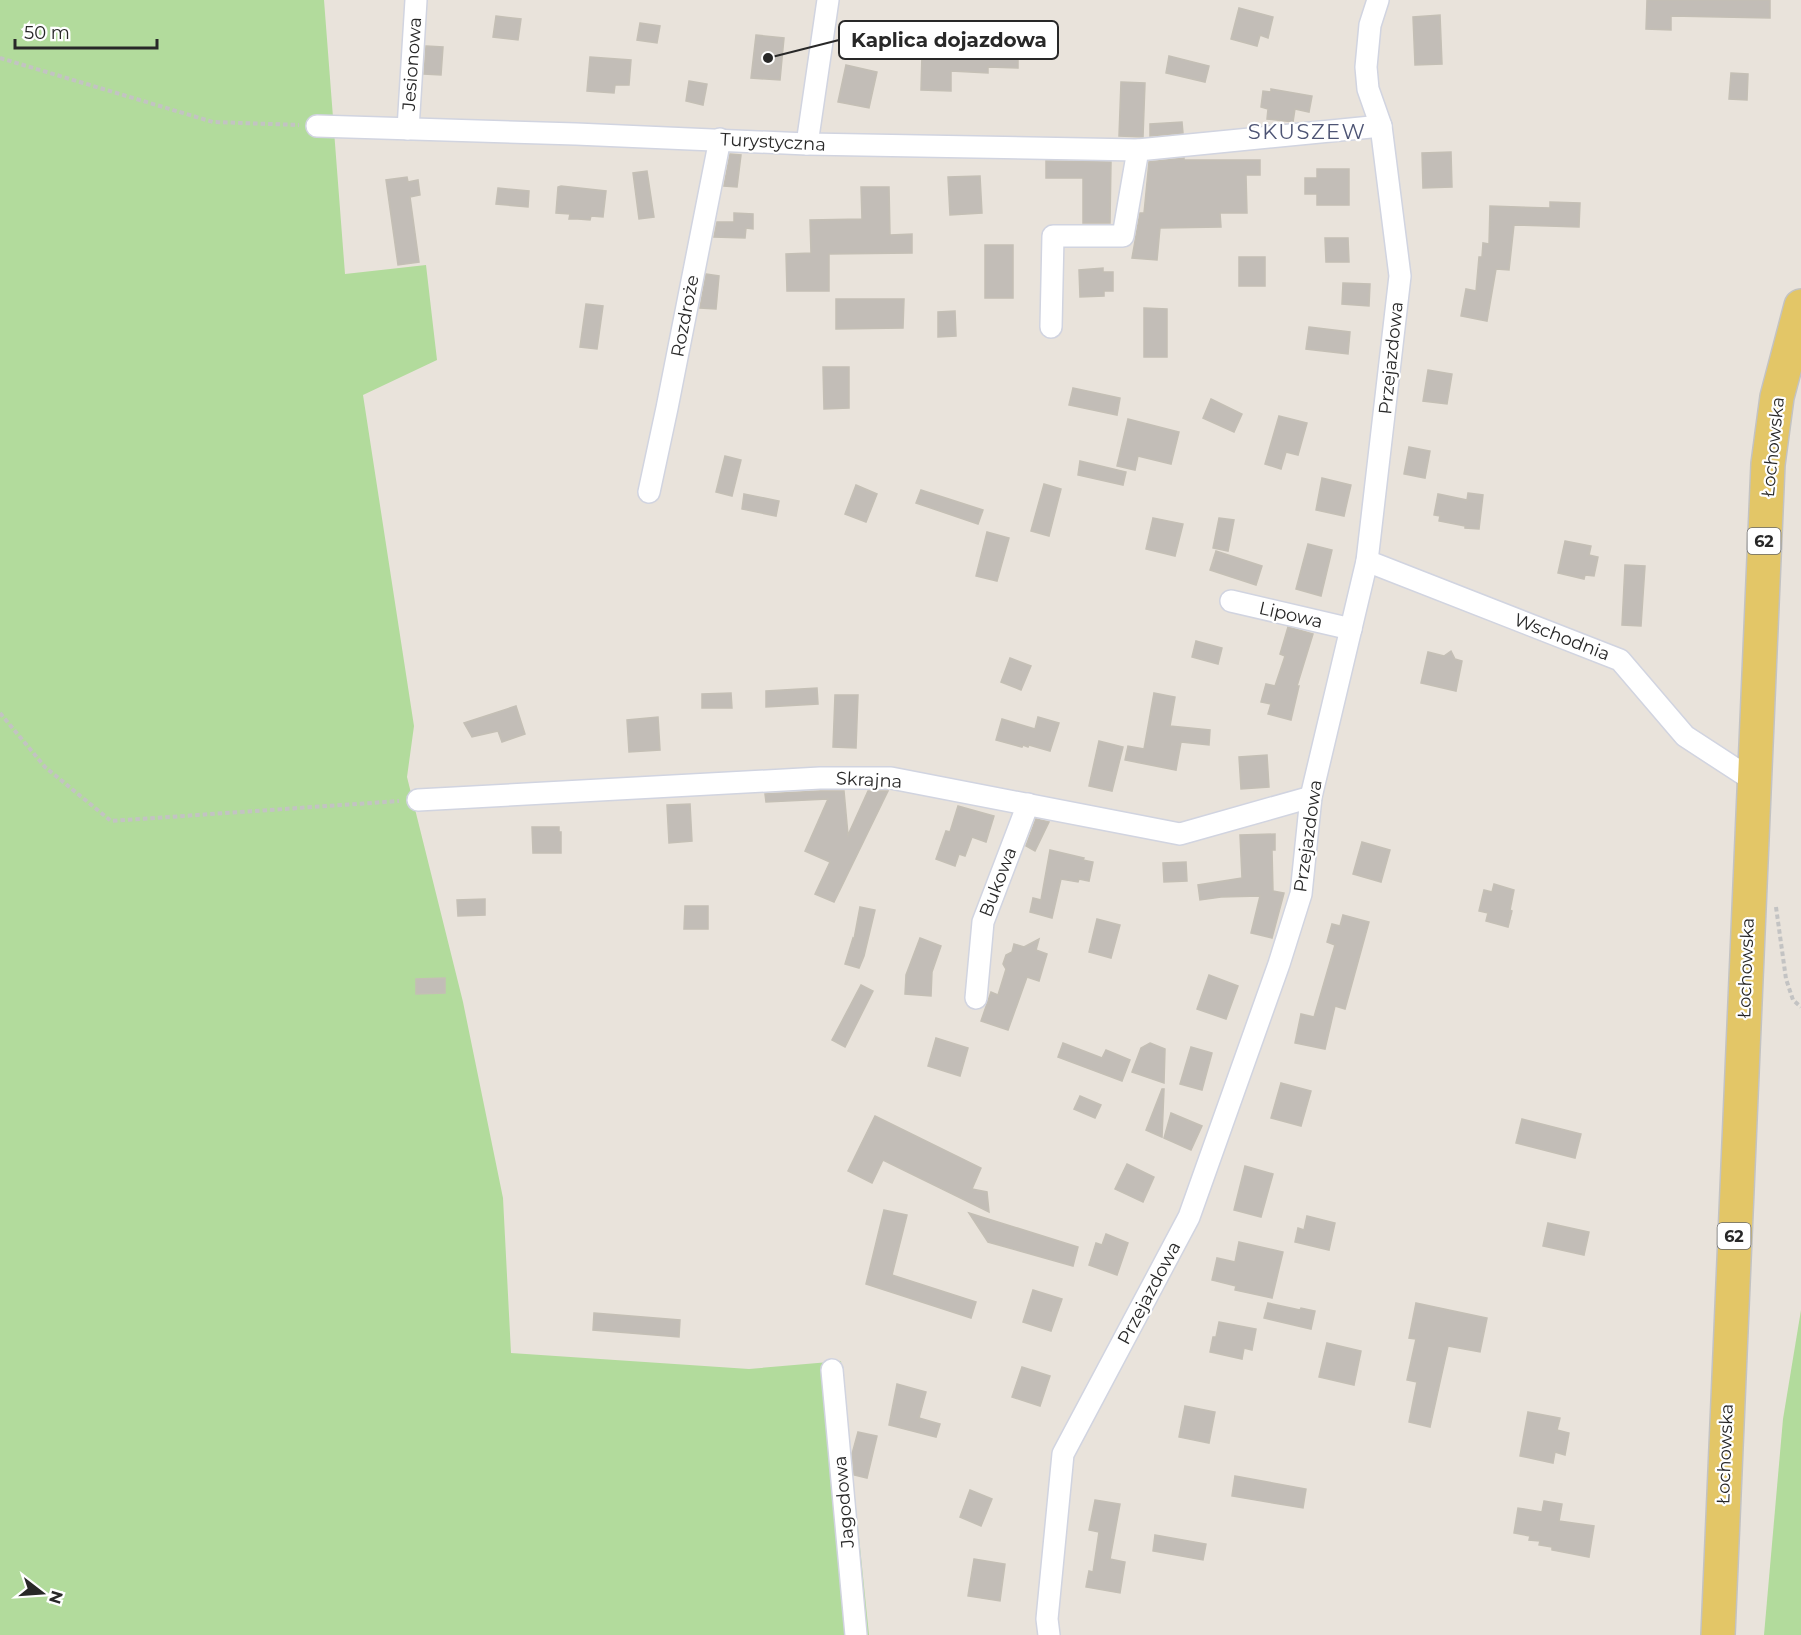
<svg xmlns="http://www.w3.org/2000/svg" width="1801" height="1635" viewBox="0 0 1801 1635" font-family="Montserrat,sans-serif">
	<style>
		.green { fill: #b2db9c }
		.building { fill: #c2bdb7; stroke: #c4bfb5; stroke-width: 1.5 }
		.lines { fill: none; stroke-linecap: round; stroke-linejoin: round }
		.street-casing { stroke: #d1d4e0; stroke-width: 24 }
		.primary-casing { stroke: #c3c3c3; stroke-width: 36 }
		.path { stroke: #c3c3c3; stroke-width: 4; stroke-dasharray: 4.5 3; stroke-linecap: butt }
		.street { stroke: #fff; stroke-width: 21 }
		.primary { stroke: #e3c667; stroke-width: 33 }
		.labels { text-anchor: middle; stroke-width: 4.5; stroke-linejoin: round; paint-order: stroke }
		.shield { fill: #fff; stroke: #686868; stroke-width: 1.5 }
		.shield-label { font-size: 16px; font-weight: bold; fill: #282828 }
		.street-label { font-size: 18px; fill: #282828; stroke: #fff }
		.quarter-label { font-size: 21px; letter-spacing: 1.5px; fill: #4d5474; stroke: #fff }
		.leader { fill: none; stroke: #282828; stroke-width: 2 }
		.callout-dot { fill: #282828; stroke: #fff; stroke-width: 2 }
		.callout { fill: #fff; stroke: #282828; stroke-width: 2 }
		.callout-label { font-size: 20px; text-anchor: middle; font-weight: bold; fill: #282828 }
	</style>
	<rect width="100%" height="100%" fill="#e9e3db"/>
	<g class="green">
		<polygon points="0,0 324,0 345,274 426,265 437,360 363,395 414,726 407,777 463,1002 503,1198 511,1353 749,1369 841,1361 869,1635 0,1635"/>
		<polygon points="1801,1310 1801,1635 1764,1635 1783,1419"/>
	</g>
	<g class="building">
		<polygon points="1647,0 1770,0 1770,18 1671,16 1671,30 1646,29"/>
		<polygon points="1239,8 1273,17 1268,38 1260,35 1257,46 1231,39"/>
		<polygon points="1440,15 1442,64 1415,65 1413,17"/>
		<polygon points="496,16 521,19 518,40 493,37"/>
		<polygon points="640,23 660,26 657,43 637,40"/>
		<polygon points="960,27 990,28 989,52 1018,53 1018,68 988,67 988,73 951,71 951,91 921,90 922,54 960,55"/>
		<polygon points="756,35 784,38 780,80 751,78"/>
		<polygon points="426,46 443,47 441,75 424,74"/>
		<polygon points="1169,56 1209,66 1205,82 1166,73"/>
		<polygon points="590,57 631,60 629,85 615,85 614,93 587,91"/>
		<polygon points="846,65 877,72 869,108 838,102"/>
		<polygon points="1731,73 1748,74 1747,100 1729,99"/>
		<polygon points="689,81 707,84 703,105 686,101"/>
		<polygon points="1121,82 1145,83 1143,137 1119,136"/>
		<polygon points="1271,89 1312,96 1309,112 1295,109 1293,122 1267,119 1268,109 1261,107 1263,91 1271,92"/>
		<polygon points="1182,122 1183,133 1150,136 1150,124"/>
		<polygon points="1451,152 1452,187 1423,188 1422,153"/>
		<polygon points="730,154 741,155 737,187 724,186"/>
		<polygon points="1184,158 1184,160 1260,160 1260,175 1246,175 1247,213 1220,213 1221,227 1160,228 1157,260 1132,258 1140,213 1144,213 1149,162"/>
		<polygon points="1046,161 1111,162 1110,223 1083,223 1083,178 1046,178"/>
		<polygon points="1317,169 1349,169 1349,205 1317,205 1317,194 1305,194 1305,178 1317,178"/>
		<polygon points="647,171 654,217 639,219 633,173"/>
		<polygon points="980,176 982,213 950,215 948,177"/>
		<polygon points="407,177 408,182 418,180 420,195 410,197 419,262 398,265 386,180"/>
		<polygon points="561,186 606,191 603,217 591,216 590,220 578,219 569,219 570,214 556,213 558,187"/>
		<polygon points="861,187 889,187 890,235 912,234 912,253 829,254 829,291 787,291 786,254 811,253 810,220 862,219"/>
		<polygon points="498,188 529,191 528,207 496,204"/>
		<polygon points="1550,202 1580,203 1579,227 1514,225 1509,270 1496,269 1487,321 1461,316 1466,289 1476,291 1479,257 1482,257 1483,243 1489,244 1490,206 1550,208"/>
		<polygon points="734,213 753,214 753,229 746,228 745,238 714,237 717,222 734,222"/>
		<polygon points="1325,238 1348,238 1349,262 1326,262"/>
		<rect x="985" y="245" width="28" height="53"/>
		<rect x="1239" y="257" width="26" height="29"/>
		<polygon points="1103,268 1103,272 1113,272 1113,291 1104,291 1104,296 1080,297 1079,270"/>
		<polygon points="706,274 719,276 716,309 700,308"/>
		<polygon points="1343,283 1370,284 1369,306 1342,304"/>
		<polygon points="836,299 904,299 903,328 836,329"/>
		<polygon points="586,304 603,306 597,349 580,347"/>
		<polygon points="1144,308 1167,309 1167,357 1144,357"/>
		<polygon points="955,311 956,336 938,337 938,312"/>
		<polygon points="1309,327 1350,332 1348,354 1306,349"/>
		<polygon points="823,367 849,367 849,408 824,409"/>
		<polygon points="1428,370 1452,374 1447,404 1423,401"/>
		<polygon points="1073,388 1120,398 1117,415 1069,405"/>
		<polygon points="1211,399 1242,414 1234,432 1203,418"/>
		<polygon points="1279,416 1307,423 1298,455 1286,452 1281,469 1265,464"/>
		<polygon points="1128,419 1179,432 1171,464 1138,456 1135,470 1117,466"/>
		<polygon points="1409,447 1430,451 1425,478 1404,474"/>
		<polygon points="725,456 741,460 732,496 716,492"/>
		<polygon points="1080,461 1126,472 1123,485 1078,475"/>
		<polygon points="1322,478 1351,485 1344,516 1316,510"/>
		<polygon points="1044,484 1061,489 1049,536 1031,531"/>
		<polygon points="856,485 877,494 866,522 845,514"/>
		<polygon points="921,490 983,510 978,524 916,503"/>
		<polygon points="1468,493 1483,495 1479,529 1465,528 1465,526 1439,521 1440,516 1434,515 1438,494 1467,500"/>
		<polygon points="744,494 779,501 776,516 742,509"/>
		<polygon points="1153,518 1183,524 1175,556 1146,549"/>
		<polygon points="1219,518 1234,520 1228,551 1213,548"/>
		<polygon points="987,532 1009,538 997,581 976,576"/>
		<polygon points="1565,541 1591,546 1589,555 1598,557 1594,576 1585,575 1584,579 1558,573"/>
		<polygon points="1308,544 1332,550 1321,596 1296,589"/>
		<polygon points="1216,551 1262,566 1256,585 1210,570"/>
		<polygon points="1625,565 1645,566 1641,626 1622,625"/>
		<polygon points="1288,627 1313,634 1297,686 1299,686 1291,720 1268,714 1271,704 1261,702 1266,684 1275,686 1285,656 1280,654"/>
		<polygon points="1196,641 1222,648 1218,664 1192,657"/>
		<polygon points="1451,651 1455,659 1462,661 1456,691 1421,683 1428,652 1444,656"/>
		<polygon points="1010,658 1031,666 1021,690 1001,682"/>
		<polygon points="817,688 818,704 766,707 766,691"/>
		<polygon points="731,693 732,708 702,708 702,694"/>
		<polygon points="1154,693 1175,697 1170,726 1210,730 1209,745 1181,742 1176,770 1125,760 1128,746 1144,749"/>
		<polygon points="835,695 858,695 856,748 833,747"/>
		<polygon points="516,706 525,734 502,742 498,731 472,737 464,723"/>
		<polygon points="658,717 660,750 629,752 627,720"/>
		<polygon points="1038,717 1059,723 1050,751 1029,745 1028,747 1023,745 1022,747 996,740 1002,719 1035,729"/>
		<polygon points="1099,741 1123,747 1112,791 1089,786"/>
		<polygon points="1267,755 1269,787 1241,789 1239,757"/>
		<polygon points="820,791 844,791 848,835 868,791 888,791 834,902 815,894 830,862 805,851 828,799 766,802 765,794"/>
		<polygon points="690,804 692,841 669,843 667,805"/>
		<polygon points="958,806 994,816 986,842 972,837 965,856 959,854 955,866 936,859 946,831 950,832"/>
		<polygon points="1036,819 1049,822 1035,851 1026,846"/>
		<polygon points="532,827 559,827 559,832 561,832 561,853 533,853"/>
		<polygon points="1275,834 1275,850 1272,850 1273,891 1284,893 1272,938 1251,933 1260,896 1221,897 1200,900 1198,885 1242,878 1240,835"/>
		<polygon points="1362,842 1390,850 1381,882 1353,874"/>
		<polygon points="1050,850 1084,858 1083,860 1093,862 1089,881 1079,879 1078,882 1061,879 1052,918 1030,912 1033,898 1041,900"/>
		<polygon points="1186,862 1187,881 1164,882 1163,863"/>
		<polygon points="1494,884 1514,890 1510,910 1512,911 1508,927 1486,921 1488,913 1479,911 1484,890 1492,892"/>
		<polygon points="485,899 485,915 458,916 457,900"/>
		<polygon points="685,906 708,906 708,929 684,929"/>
		<polygon points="860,907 875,910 864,956 859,968 845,964 853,938 854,939"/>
		<polygon points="1343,915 1369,922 1345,1009 1335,1006 1325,1049 1295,1043 1301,1014 1314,1017 1335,945 1327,942 1332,924 1340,926"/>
		<polygon points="1097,919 1120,925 1111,958 1089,952"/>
		<polygon points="920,938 941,946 932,972 931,996 905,994 906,975"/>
		<polygon points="1039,939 1036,950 1047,954 1039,981 1027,977 1008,1030 981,1021 991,992 998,995 1006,969 1003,964 1006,955 1012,952 1014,944 1024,947"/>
		<polygon points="1209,975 1238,986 1226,1019 1197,1009"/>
		<polygon points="445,978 445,993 416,994 416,979"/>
		<polygon points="861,985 873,991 845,1047 832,1040"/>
		<polygon points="936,1038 968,1048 960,1076 928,1066"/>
		<polygon points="1063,1043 1102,1058 1106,1050 1130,1060 1122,1081 1058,1057"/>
		<polygon points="1150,1043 1165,1049 1164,1083 1132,1072 1141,1048"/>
		<polygon points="1191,1047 1212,1053 1202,1090 1180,1084"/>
		<polygon points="1281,1083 1311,1091 1301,1126 1271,1118"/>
		<polygon points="1162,1089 1164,1089 1162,1137 1146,1130"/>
		<polygon points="1080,1096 1101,1105 1095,1118 1074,1109"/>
		<polygon points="1171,1113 1202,1126 1191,1150 1164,1138"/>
		<polygon points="875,1116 981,1168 972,1189 987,1192 989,1212 883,1160 872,1183 848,1171"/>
		<polygon points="1522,1119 1581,1134 1575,1158 1516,1143"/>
		<polygon points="1127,1164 1154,1177 1143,1202 1115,1189"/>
		<polygon points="1245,1166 1273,1174 1261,1217 1234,1210"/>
		<polygon points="884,1210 907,1215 892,1275 976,1302 971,1318 866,1284"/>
		<polygon points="969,1213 1078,1247 1073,1266 988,1242"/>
		<polygon points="1307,1216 1335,1223 1329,1250 1295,1242 1298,1228 1304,1230"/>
		<polygon points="1548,1223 1589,1232 1584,1255 1543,1246"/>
		<polygon points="1106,1234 1128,1243 1117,1275 1089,1265 1096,1243 1102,1245"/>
		<polygon points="1239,1242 1283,1252 1272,1298 1235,1290 1236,1286 1212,1280 1217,1258 1235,1262"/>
		<polygon points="1033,1290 1062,1299 1051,1331 1023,1322"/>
		<polygon points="1268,1303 1300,1310 1301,1308 1315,1311 1311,1329 1264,1318"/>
		<polygon points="1416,1303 1487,1318 1480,1352 1448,1346 1430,1427 1409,1422 1417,1382 1407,1380 1416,1339 1409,1338"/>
		<polygon points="594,1313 680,1320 679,1337 593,1330"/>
		<polygon points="1219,1322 1256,1329 1252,1350 1244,1348 1242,1359 1210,1352 1213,1337 1216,1337"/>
		<polygon points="1327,1343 1361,1351 1354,1385 1319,1377"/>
		<polygon points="1022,1367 1050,1376 1040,1406 1012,1397"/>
		<polygon points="897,1384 926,1392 919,1418 940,1424 936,1437 889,1425"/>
		<polygon points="1185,1406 1215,1412 1209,1443 1179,1437"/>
		<polygon points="1528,1412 1560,1418 1557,1430 1569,1433 1565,1455 1555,1452 1553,1463 1520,1456"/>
		<polygon points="858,1432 877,1436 867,1478 854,1475 852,1454"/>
		<polygon points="1235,1476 1306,1489 1303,1508 1232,1496"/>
		<polygon points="970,1490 992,1499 981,1526 960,1517"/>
		<polygon points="1095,1500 1120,1504 1110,1559 1125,1562 1120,1593 1086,1587 1089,1571 1093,1572 1099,1532 1089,1530"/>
		<polygon points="1544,1501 1562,1504 1559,1521 1594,1526 1589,1557 1552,1550 1552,1547 1539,1545 1540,1541 1529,1540 1530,1536 1514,1533 1518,1508 1542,1512"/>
		<polygon points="1155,1535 1206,1544 1203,1560 1153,1551"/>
		<polygon points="974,1559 1005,1564 1000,1601 968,1596"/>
	</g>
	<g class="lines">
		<defs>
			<g id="street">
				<polyline points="317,126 576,134 807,144 1138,150 1381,126"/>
				<polyline points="408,129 416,0"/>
				<polyline points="807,144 828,0"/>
				<polyline points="1051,327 1053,236 1123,236 1138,150"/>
				<polyline points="649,492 667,408 720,139"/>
				<polyline points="1367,561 1620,660 1685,736 1754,781"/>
				<polyline points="1231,601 1351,629"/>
				<polyline points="418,800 820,778 891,778 1180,834 1311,797"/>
				<polyline points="976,998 983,922 1028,804"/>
				<polyline points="832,1370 856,1635"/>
				<polyline points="1049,1635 1047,1619 1063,1454 1189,1217 1279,964 1301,894 1311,797 1367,561 1400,276 1381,126 1368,89 1366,67 1370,25 1378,0"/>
			</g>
			<polyline id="primary" points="1718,1635 1768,464 1777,397 1801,306"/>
		</defs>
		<use href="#street" class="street-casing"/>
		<use href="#primary" class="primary-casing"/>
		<g class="path">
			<polyline points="0,58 213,122 299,125"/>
			<polyline points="0,713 45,767 111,821 399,801"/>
			<polyline points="1776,907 1786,979 1793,1000 1801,1007"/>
		</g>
		<use href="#street" class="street"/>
		<use href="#primary" class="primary"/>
	</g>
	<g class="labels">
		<g class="shield">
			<rect x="1747.5" y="528" width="33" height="26" rx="4.5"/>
			<rect x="1717.5" y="1223" width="33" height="26" rx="4.5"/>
		</g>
		<g class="shield-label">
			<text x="1764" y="547">62</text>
			<text x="1734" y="1242">62</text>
		</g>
		<g class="street-label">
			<text transform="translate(412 64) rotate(-86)" y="6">Jesionowa</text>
			<text transform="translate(773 142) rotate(3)" y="6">Turystyczna</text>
			<text transform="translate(685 316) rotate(-79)" y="6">Rozdroże</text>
			<text transform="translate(1391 358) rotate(-84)" y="6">Przejazdowa</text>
			<text transform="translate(1773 447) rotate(-84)" y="6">Łochowska</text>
			<text transform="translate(1291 615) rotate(13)" y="6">Lipowa</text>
			<text transform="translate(1562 637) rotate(21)" y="6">Wschodnia</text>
			<text transform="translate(869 780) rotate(3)" y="6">Skrajna</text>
			<text transform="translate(1308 836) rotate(-82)" y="6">Przejazdowa</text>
			<text transform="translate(998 882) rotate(-69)" y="6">Bukowa</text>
			<text transform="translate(1746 968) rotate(-88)" y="6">Łochowska</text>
			<text transform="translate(1149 1293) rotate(-62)" y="6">Przejazdowa</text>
			<text transform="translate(1725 1454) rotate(-88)" y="6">Łochowska</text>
			<text transform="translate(844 1502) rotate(-95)" y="6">Jagodowa</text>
		</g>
		<g class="quarter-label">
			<text x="1307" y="139">SKUSZEW</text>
		</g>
	</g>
	<path class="leader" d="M768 58L839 40"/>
	<circle class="callout-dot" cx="768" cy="58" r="6"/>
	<rect class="callout" x="839" y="21" width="219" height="38" rx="6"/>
	<g class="callout-label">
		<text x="949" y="47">Kaplica dojazdowa</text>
	</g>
	<g transform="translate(42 1593) rotate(107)" stroke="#ffffff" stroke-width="4.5" paint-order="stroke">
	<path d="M0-4.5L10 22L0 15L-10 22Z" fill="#282828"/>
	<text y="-9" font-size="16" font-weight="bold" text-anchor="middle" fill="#282828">N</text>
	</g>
	<path d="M15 39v9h142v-9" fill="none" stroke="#282828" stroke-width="3"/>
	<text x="24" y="39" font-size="18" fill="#282828" stroke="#ffffff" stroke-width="4.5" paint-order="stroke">50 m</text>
</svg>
